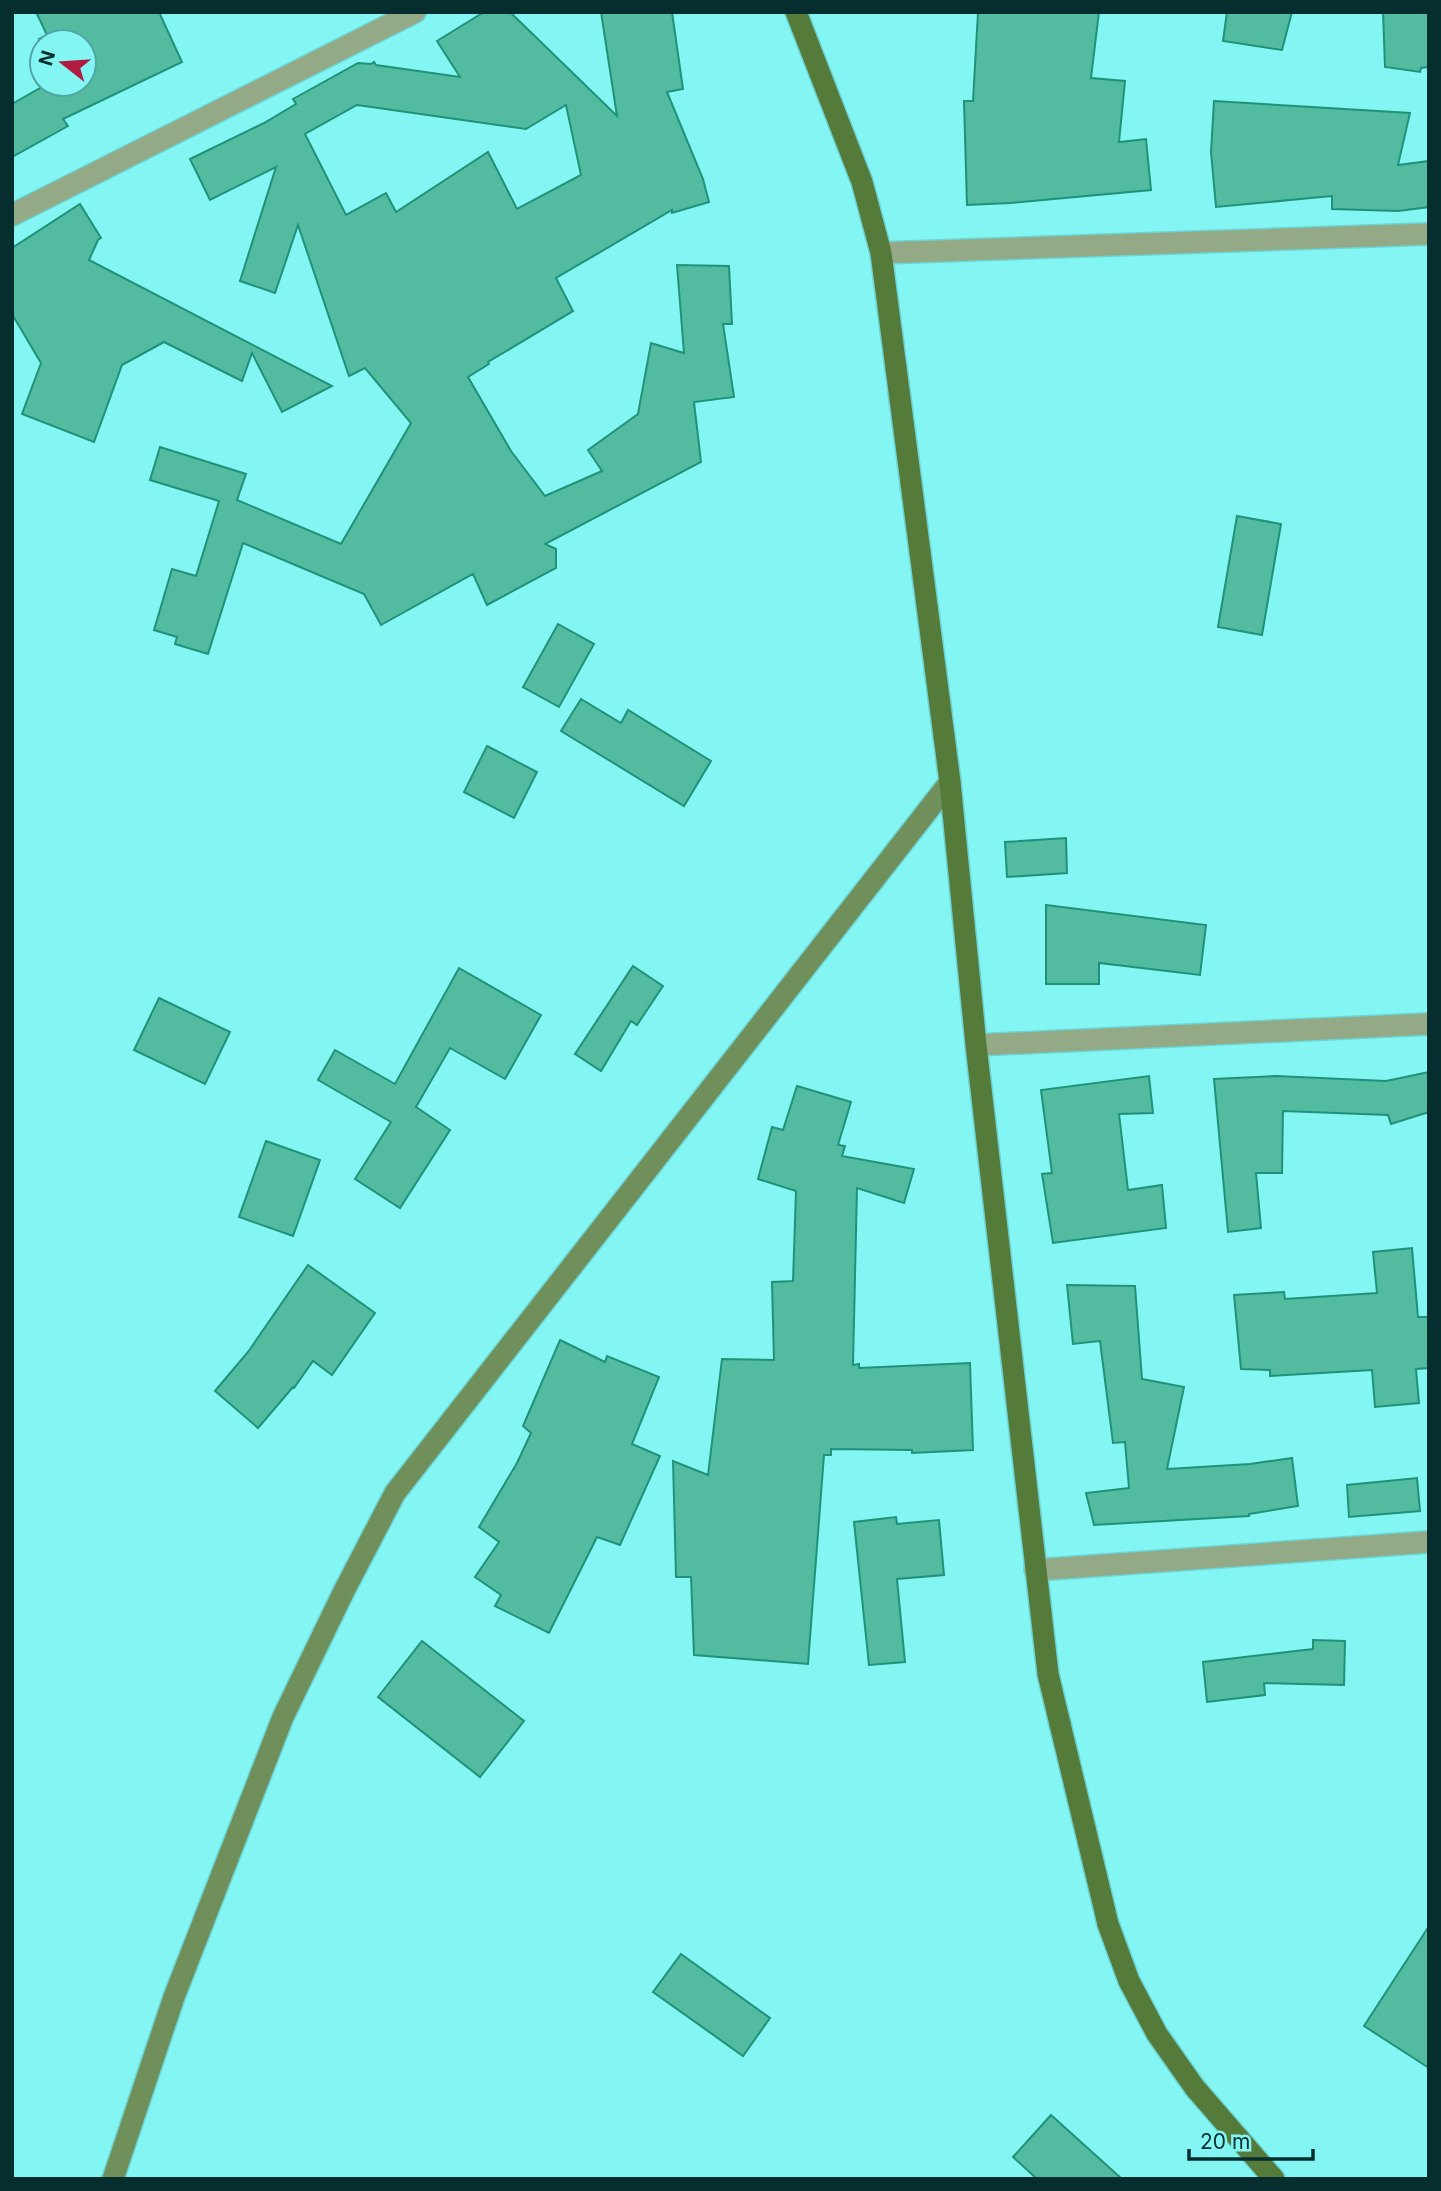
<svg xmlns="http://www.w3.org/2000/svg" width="1441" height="2191" viewBox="0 0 1441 2191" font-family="Inter,sans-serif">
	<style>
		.building { fill: #52bba0; stroke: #1f9279; stroke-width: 2; fill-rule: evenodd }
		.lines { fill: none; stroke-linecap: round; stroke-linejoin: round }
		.minor-casing { stroke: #6dd2d0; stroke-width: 24 }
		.secondary-casing { stroke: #6dd2d0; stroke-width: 24 }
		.primary-casing { stroke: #6dd2d0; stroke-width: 24 }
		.minor { stroke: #94aa87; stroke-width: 21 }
		.secondary { stroke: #6f8f5b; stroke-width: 21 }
		.primary { stroke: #557b3a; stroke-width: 21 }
	</style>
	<rect width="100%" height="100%" fill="#83f6f4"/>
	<g class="building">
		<polygon points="36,12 159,12 182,62 63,119 68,126 12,157 12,104 47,84 84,84 84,42 42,43 39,39 47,35"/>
		<path d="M484,12H510L617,116L601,12H672L683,89L667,92L703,179L709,202L672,213V210L556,278L573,311L488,362L489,364L468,377L511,451L545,496L602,471L588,450L638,414L651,343L684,353L677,265L729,266L732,324H723L734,397L694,402L701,462L545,544L556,549V568L487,605L473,574L381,625L364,594L243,543L208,654L175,644L177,637L154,630L172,569L196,576L219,501L150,480L160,447L246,474L237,500L341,544L411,423L365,368L349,376L298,225L275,293L240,281L276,167L210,200L190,159L264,123L296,104L293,99L358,63L371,64L374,62L376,65L460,77L437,41ZM357,105L526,129L566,105L581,175L517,209L488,152L396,212L386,193L346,215L305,134Z"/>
		<polygon points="978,12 1099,12 1091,78 1125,81 1119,142 1146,139 1151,190 1011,203 967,205 964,101 973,101"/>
		<polygon points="1227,12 1292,12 1282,50 1223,41"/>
		<polygon points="1383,12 1429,12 1429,67 1421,68 1420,72 1385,67"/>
		<polygon points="1214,101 1410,113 1398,165 1429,161 1429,207 1398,211 1332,209 1332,196 1216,207 1211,152"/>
		<polygon points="80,204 101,238 98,240 89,260 332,386 282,412 252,353 242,381 164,342 122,365 94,442 22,414 41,363 12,314 12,248"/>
		<polygon points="1237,516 1281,524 1262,635 1218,627"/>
		<polygon points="558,624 594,644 559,707 523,687"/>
		<polygon points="581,699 621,723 628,710 711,761 684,806 561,731"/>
		<polygon points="487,746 537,772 514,818 464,792"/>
		<polygon points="1066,838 1067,873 1007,877 1005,842"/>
		<polygon points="1046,905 1206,925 1200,975 1099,963 1099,984 1046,984"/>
		<polygon points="633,966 663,986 637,1025 631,1021 601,1071 575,1054"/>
		<polygon points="459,968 541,1015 505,1079 450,1048 416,1107 450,1130 400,1208 355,1179 391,1122 318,1080 335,1050 395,1084"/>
		<polygon points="159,998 230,1032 205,1084 134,1050"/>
		<polygon points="1429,1072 1429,1112 1391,1124 1388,1115 1283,1111 1282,1173 1256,1173 1261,1228 1228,1232 1214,1079 1276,1076 1386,1081"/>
		<polygon points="1149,1076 1153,1113 1119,1114 1128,1190 1162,1185 1166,1228 1053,1243 1042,1174 1052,1173 1041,1090"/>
		<polygon points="797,1086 851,1102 838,1145 845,1146 842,1156 914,1169 904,1203 857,1188 853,1365 859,1364 859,1368 970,1363 973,1450 912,1453 912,1450 831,1449 831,1455 824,1455 808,1664 694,1655 691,1577 676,1577 673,1461 708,1475 722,1359 774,1360 772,1282 793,1281 796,1191 758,1179 772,1127 783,1130"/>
		<polygon points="266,1141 320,1160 293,1236 239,1217"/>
		<polygon points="1412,1248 1418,1317 1429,1317 1429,1368 1416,1369 1419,1403 1375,1407 1372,1370 1270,1376 1270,1370 1241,1369 1234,1295 1284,1292 1285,1299 1377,1293 1373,1252"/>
		<polygon points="308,1265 375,1313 332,1375 313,1361 294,1388 293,1387 258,1428 215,1391 248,1352"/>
		<polygon points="1067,1285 1135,1286 1142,1379 1184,1387 1167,1469 1250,1464 1292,1458 1298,1506 1249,1514 1249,1516 1094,1525 1086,1493 1129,1488 1125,1442 1113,1443 1100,1341 1073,1344"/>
		<polygon points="560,1340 605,1362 607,1356 659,1377 632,1444 660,1456 620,1545 597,1537 549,1633 495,1606 501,1595 475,1577 499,1542 479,1527 517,1463 531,1433 523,1426"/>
		<polygon points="1417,1478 1420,1511 1349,1517 1347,1485"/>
		<polygon points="896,1517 897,1524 939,1520 944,1575 897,1579 905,1662 869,1665 854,1522"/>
		<polygon points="1313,1640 1345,1641 1344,1685 1264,1683 1265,1695 1207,1702 1203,1662 1313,1649"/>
		<polygon points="422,1641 524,1721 480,1777 378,1697"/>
		<polygon points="1429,1926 1429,2068 1364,2026"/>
		<polygon points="681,1954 770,2018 743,2056 653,1992"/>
		<polygon points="1051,2115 1122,2179 1037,2179 1013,2157"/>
	</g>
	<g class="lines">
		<defs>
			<g id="minor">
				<polyline points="12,215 415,12"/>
				<polyline points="881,253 1429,234"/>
				<polyline points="976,1045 1429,1024"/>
				<polyline points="1035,1570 1429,1542"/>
			</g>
			<polyline id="secondary" points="113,2179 174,1997 283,1717 344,1591 395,1493 950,782"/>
			<polyline id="primary" points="796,12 862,182 881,253 950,782 976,1045 1048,1674 1108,1924 1129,1981 1157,2034 1195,2088 1274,2179"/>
		</defs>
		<use href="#minor" class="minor-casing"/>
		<use href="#secondary" class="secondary-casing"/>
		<use href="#primary" class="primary-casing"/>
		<use href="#minor" class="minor"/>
		<use href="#secondary" class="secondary"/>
		<use href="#primary" class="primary"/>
	</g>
	<rect width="1441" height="2191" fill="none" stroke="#072e2e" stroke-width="28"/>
	<g transform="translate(63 63) rotate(287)"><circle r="33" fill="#83f6f4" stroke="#51a6a5" stroke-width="2"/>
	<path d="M0-5L12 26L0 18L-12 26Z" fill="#af1b41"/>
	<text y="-10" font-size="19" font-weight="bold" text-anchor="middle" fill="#072e2e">N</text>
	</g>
	<path d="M1189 2149v10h124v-10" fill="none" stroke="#072e2e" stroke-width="3.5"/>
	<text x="1200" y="2149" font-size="21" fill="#072e2e" stroke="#83f6f4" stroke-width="5" paint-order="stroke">20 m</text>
</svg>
